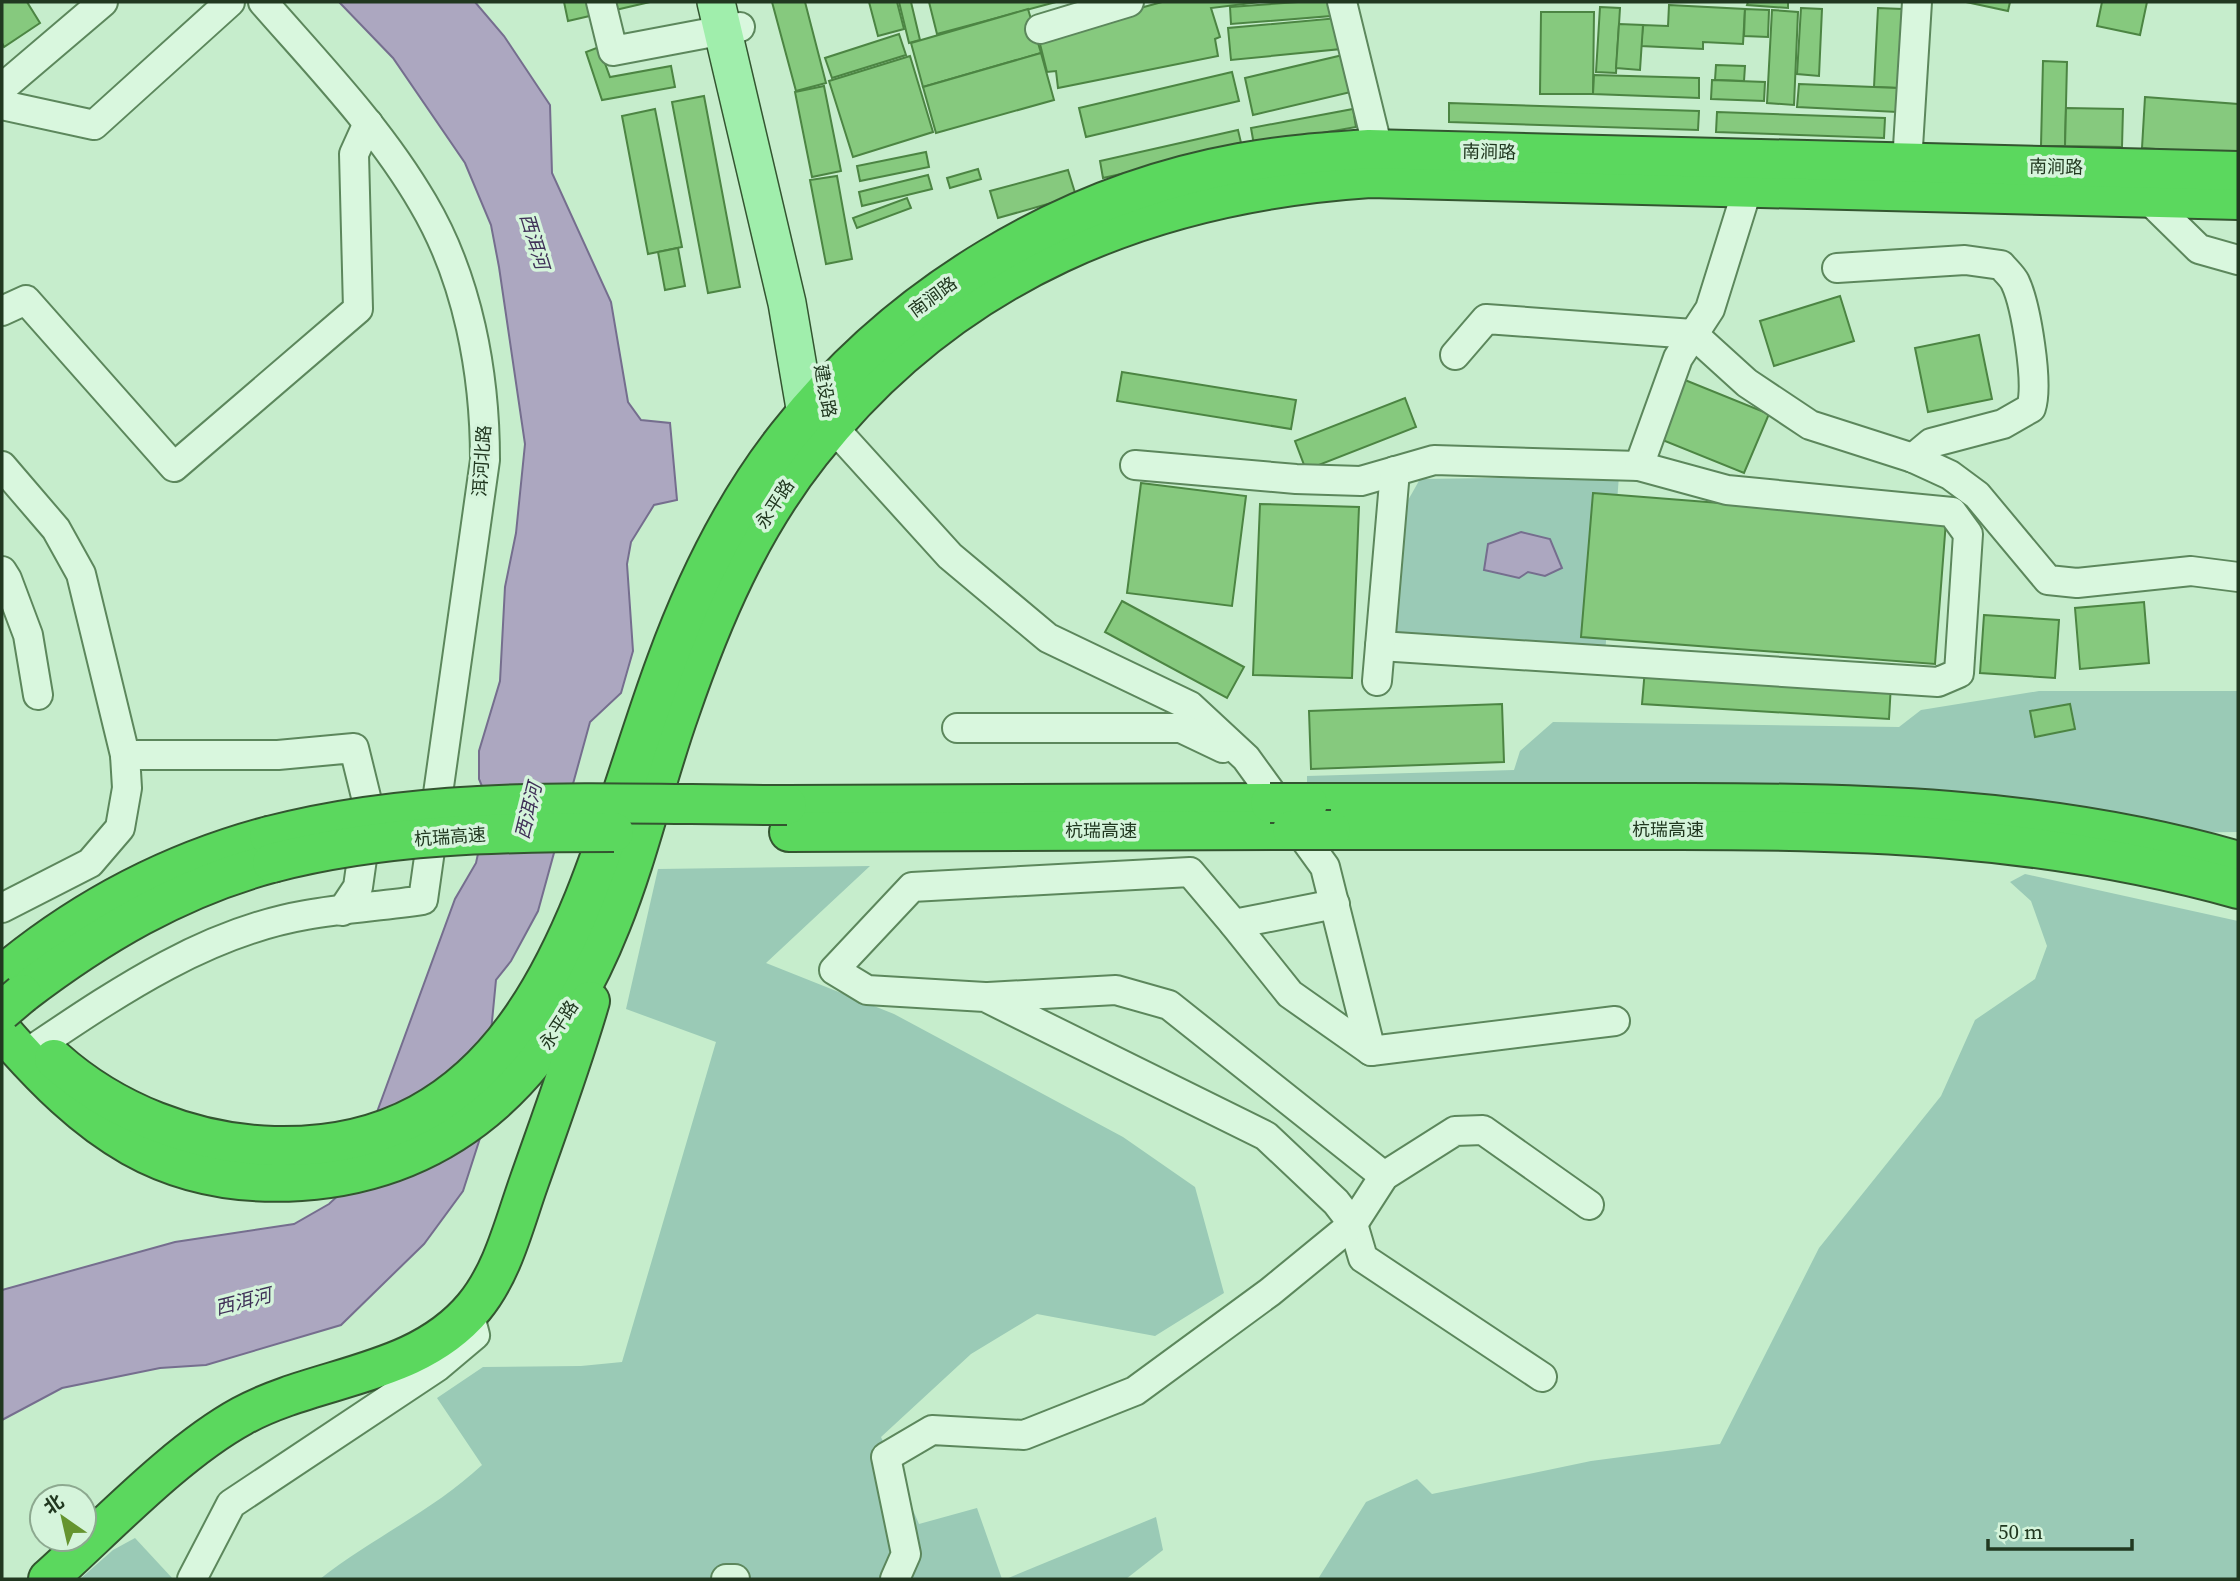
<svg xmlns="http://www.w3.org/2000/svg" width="2240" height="1581" viewBox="0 0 2240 1581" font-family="'Source Serif 4','Noto Sans SC',serif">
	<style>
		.green { fill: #9acab6 }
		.water { fill: #aca7c0; stroke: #756e8e; stroke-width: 2 }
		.building { fill: #86c97e; stroke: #4c8543; stroke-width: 2 }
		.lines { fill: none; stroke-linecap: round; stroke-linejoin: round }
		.minor-casing { stroke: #5c875c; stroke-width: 32 }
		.major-casing { stroke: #335530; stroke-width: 40 }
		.highway-casing { stroke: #335530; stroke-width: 42 }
		.minor { stroke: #d9f7de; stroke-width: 28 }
		.major { stroke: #a0eeac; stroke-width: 37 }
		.highway { stroke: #5bd85e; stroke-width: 38 }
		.highway-bridge-casing { stroke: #335530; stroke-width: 42; stroke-linecap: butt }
		.highway-bridge { stroke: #5bd85e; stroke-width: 38 }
		.labels { text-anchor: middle; stroke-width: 7; stroke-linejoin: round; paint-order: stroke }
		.street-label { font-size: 18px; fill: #213820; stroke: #d5f4db }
		.water-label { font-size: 19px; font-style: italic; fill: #3f3057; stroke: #d5f4db }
	</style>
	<rect width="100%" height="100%" fill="#c6edcc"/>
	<g class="green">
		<polygon points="1619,476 1605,654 1383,635 1398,518 1420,479"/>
		<polygon points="2039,691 2238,691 2238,832 2158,833 1307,791 1307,776 1514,770 1520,751 1553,722 1899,727 1921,710"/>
		<path d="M870,866L766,963L894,1014L1123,1137L1195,1187L1224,1293L1155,1336L1037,1314L971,1354L881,1437L919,1524L977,1508L1002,1579H320C372,1538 434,1510 482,1465L437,1398L483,1367L581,1366L622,1362L716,1042L626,1009L658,869Z"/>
		<polygon points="2025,874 2238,921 2238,1579 1318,1579 1366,1502 1417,1479 1432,1494 1591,1461 1720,1444 1819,1248 1941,1096 1975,1020 2035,979 2047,946 2031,901 2010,882"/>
		<polygon points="1156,1517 1163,1550 1126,1579 1006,1579"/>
		<polygon points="135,1538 173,1579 80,1579 113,1550"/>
	</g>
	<g class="water">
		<polygon points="339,2 475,2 504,36 550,105 552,173 611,302 628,402 641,420 670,423 677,500 654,505 631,542 627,564 633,651 621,693 590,722 538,911 511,961 496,980 481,1135 463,1191 424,1244 341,1325 206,1365 160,1368 62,1388 2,1420 2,1290 175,1242 294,1224 329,1204 356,1179 377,1112 455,899 476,863 489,803 479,779 479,751 500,681 505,587 516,533 525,444 499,267 491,225 465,163 393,58"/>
		<polygon points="1521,532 1550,539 1562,568 1545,576 1528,572 1519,578 1484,570 1488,544"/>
	</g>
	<g class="building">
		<polygon points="2,2 27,2 40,23 4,47 2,43"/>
		<polygon points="564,2 650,2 568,21"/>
		<polygon points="772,2 805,2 826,83 796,91"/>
		<polygon points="869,2 897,2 904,29 878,36"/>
		<polygon points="899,2 911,2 920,40 909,43"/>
		<polygon points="929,2 1056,2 937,34"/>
		<polygon points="1162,2 1260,2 1211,8 1220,37 1215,39 1218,56 1058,88 1056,71 1047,72 1038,36"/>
		<polygon points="1298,2 1330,2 1331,16 1231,24 1230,7"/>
		<polygon points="1748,2 1788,2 1788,8 1747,5"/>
		<polygon points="1966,2 2010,2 2008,11"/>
		<polygon points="2102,2 2147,2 2140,35 2097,26"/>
		<polygon points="1669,5 1745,9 1743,44 1703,42 1703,49 1641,46 1643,25 1668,26"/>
		<polygon points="1600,7 1620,8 1616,73 1596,72"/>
		<polygon points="1801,8 1822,9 1819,76 1797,74"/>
		<polygon points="1878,8 1902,9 1898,88 1874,87"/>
		<polygon points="1028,9 1041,53 923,87 911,43"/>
		<polygon points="1745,9 1769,10 1768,37 1744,36"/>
		<polygon points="1772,10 1798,12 1794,105 1767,103"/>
		<polygon points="1541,12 1594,12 1593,94 1540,94"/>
		<polygon points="1338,18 1341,49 1231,60 1228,28"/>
		<polygon points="1619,24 1643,25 1640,70 1616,68"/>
		<polygon points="899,34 906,55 832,78 825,58"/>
		<polygon points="599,47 610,77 671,66 675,87 602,100 586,52"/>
		<polygon points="1041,53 1054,100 936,133 923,87"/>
		<polygon points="1347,54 1355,91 1253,115 1245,78"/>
		<polygon points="910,56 933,132 853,157 829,81"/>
		<polygon points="2043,61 2067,62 2065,146 2041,146"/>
		<polygon points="1716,65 1745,66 1744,81 1715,80"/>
		<polygon points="1232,72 1239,101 1086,137 1079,108"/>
		<polygon points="1594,75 1699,78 1699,98 1593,94"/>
		<polygon points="1712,80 1765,82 1764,101 1711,99"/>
		<polygon points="1799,84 1898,88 1897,112 1797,107"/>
		<polygon points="824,86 841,171 812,177 795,92"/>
		<polygon points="704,96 740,287 708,293 672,102"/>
		<polygon points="2145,97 2238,104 2238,155 2142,148"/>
		<polygon points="1449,103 1699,111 1698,130 1449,122"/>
		<polygon points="2066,108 2123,109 2122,147 2065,146"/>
		<polygon points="655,109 682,247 648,254 622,116"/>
		<polygon points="1353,109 1356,127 1254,145 1251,128"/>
		<polygon points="1717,112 1885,118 1884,138 1716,132"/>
		<polygon points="1238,130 1242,147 1103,178 1100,161"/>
		<polygon points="926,152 929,167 860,181 857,166"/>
		<polygon points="978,169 981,179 950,188 947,178"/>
		<polygon points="1068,170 1076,196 998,218 990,191"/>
		<polygon points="928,175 932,189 862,206 859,192"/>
		<polygon points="837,176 852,259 826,264 810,180"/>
		<polygon points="907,198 911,208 857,228 853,218"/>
		<polygon points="678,248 685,286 665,290 658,252"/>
		<polygon points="1840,296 1854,341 1774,366 1760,321"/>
		<polygon points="1979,335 1992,399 1928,412 1915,348"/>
		<polygon points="1122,372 1296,400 1291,429 1117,401"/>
		<polygon points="1680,378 1769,414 1744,473 1655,437"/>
		<polygon points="1405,398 1416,427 1306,470 1295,441"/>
		<polygon points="1141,483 1246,496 1232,606 1127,593"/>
		<polygon points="1593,493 1946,521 1935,664 1581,637"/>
		<polygon points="1260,504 1359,507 1352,678 1253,675"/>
		<polygon points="1122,601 1244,667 1227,698 1105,632"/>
		<polygon points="2144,602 2149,663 2080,669 2075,608"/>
		<polygon points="1984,615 2059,620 2055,678 1980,673"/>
		<polygon points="1645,669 1891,684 1889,719 1642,704"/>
		<polygon points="1502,704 1504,762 1311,769 1309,711"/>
		<polygon points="2070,704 2075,729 2035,737 2030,711"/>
	</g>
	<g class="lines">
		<defs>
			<g id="minor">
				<polyline points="601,2 613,51 740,27"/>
				<polyline points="1342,2 1378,149"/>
				<polyline points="1040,29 1129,2"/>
				<polyline points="2,88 103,2"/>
				<polyline points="2,105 94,125 230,2"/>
				<polyline points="1907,163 1917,2"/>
				<polyline points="2147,198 2199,249 2238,260"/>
				<path d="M1837,268L1965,260L2001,265C2005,270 2012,276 2015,282C2026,305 2039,384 2031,408L2003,424L1931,443L1913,458"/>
				<polyline points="2,311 26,300 174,467 358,309 354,154 368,123"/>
				<polyline points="1455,355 1486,319 1693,334 1747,383 1810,425 1913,458 1950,475 1977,495 2048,580 2077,583 2191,571 2238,577"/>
				<polyline points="832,426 950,556 1048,638 1190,706 1246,758 1325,867 1371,1051"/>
				<polyline points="1135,465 1296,479 1361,481 1434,460 1639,466 1678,358 1710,309 1748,187"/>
				<polyline points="2,466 56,529 81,574 125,755 127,788 120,828 90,863 2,908"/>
				<polyline points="2,571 7,579 28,635 38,695"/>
				<polyline points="1380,646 1938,682 1959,673 1968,534 1952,512 1727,490 1639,466"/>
				<polyline points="1377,681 1395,471"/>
				<polyline points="957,728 1181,728 1223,748"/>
				<polyline points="125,755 278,755 354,748 369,809 358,887 342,911"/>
				<polyline points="1335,904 1234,924 1190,872 912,887 834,970 867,990 985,997 1266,1136 1336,1202 1353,1224 1363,1258 1542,1377"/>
				<polyline points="1234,924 1290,994 1371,1051 1615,1021"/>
				<polyline points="988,997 1116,990 1169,1005 1384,1176"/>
				<path d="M39,1045C121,990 207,932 306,915C345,908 384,906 423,900L485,460C485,373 468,279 423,203C380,129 319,66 263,2"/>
				<polyline points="192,1579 231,1504 437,1367 475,1335 469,1312"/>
				<polyline points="726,1579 735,1579"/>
				<polyline points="895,1579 906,1554 886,1457 932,1430 1024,1435 1135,1391 1270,1292 1353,1224 1384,1176 1455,1131 1483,1130 1589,1205"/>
			</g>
			<polyline id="major" points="716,2 787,303 806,414 828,424"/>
			<g id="highway">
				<path d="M1308,803C1425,803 1541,803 1657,803C1853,802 2048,806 2238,861"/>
				<polyline points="787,805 1270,803"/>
				<path d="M1331,830C1437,830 1543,830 1649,830C1853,829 2040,834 2238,889"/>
				<polyline points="789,832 1292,830"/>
				<path d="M2,975C80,910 171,862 269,836"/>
				<path d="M22,994C98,936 178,888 272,863"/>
				<path d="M2,1031C87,1129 163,1190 301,1181C460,1170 555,1065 611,924C639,855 655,781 680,711C712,618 750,529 811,452C953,272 1147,193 1370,178L2238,200"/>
				<path d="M54,1059C113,1112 194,1144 274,1146C547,1153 592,862 666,663C696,581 734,503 788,435C899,294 1064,195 1240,163C1283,155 1326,152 1369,149L2238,171"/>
				<path d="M48,1579C105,1528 176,1452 242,1416C317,1375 416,1377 474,1307C503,1272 514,1224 529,1182C550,1122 572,1063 590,1001"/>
			</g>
		</defs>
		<use href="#minor" class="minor-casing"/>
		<use href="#major" class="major-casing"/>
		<use href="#highway" class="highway-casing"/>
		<use href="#minor" class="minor"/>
		<use href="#major" class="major"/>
		<use href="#highway" class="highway"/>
		<defs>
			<g id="highway-bridge">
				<polyline points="1270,803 1308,803"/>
				<polyline points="1292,830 1331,830"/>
				<path d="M269,836C437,792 615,805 787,805"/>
				<path d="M272,863C383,834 499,832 614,832"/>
				<polyline points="2,1011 22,994"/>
			</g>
		</defs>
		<use href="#highway-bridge" class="highway-bridge-casing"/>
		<use href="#highway-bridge" class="highway-bridge"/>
	</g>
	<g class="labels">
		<g class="street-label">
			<text transform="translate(1489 152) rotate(1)" y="6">南涧路</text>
			<text transform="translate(2056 167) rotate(1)" y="6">南涧路</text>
			<text transform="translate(933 297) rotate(-36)" y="6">南涧路</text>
			<text transform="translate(825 391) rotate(80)" y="6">建设路</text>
			<text transform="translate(482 461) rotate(-86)" y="6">洱河北路</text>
			<text transform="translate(775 504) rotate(-57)" y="6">永平路</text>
			<text x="1668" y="836">杭瑞高速</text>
			<text x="1101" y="837">杭瑞高速</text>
			<text transform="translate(450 837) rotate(-4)" y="6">杭瑞高速</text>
			<text transform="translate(559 1025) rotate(-57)" y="6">永平路</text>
		</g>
		<g class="water-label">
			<text transform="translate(535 241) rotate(73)" y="7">西洱河</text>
			<text transform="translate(528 811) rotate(-76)" y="7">西洱河</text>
			<text transform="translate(243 1301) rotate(-14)" y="7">西洱河</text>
		</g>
	</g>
	<rect width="2240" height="1581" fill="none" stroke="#213820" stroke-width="7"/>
	<g transform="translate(63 1518) rotate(326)"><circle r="33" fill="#d5f4db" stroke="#8da990" stroke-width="2"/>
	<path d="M0-5L12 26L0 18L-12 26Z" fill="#65942f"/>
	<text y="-10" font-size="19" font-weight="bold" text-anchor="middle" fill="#213820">北</text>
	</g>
	<path d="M1988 1539v10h144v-10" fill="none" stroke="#213820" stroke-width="3.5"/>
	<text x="1998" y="1539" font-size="21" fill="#213820" stroke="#d5f4db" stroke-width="5" paint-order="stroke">50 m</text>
</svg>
